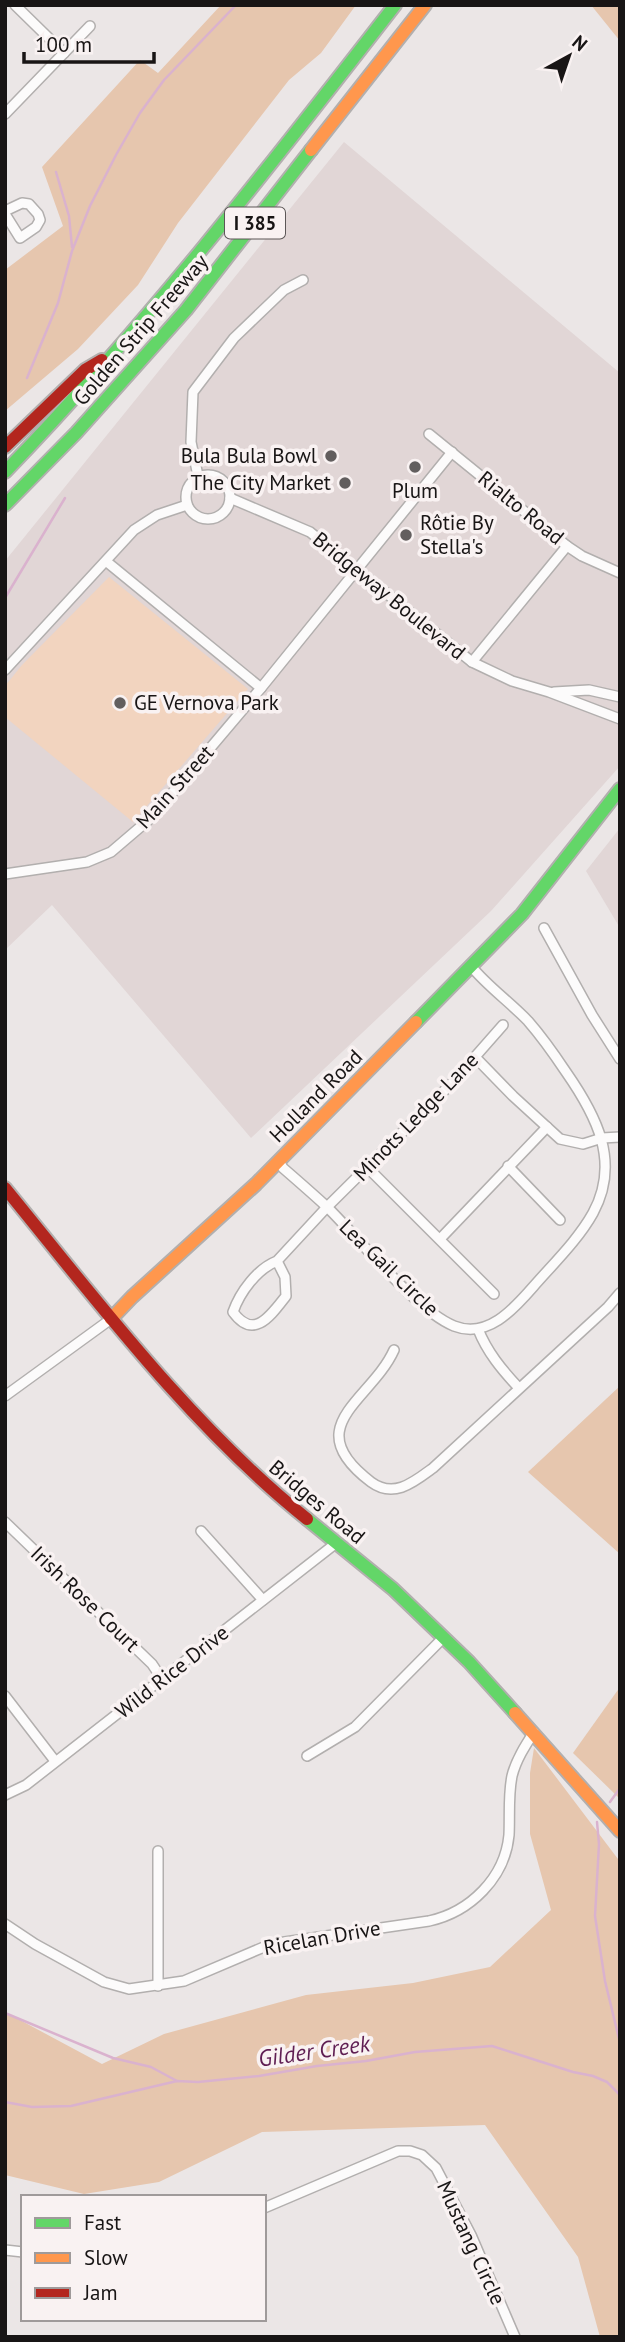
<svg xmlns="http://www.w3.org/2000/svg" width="625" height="2342" viewBox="0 0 625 2342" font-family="'PT Sans',sans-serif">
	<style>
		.built { fill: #e1d6d6 }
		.green { fill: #f2d4bf }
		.forest { fill: #e6c6ae }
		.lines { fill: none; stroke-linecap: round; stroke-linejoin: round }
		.stream { stroke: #dab2ce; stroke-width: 2.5 }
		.street-casing { stroke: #b2afae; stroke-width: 12 }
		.fast-casing { stroke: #b2afae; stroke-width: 16 }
		.slow-casing { stroke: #b2afae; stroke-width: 16 }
		.jam-casing { stroke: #b2afae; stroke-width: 16 }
		.street { stroke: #fcfbfb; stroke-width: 9 }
		.fast { stroke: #63d668; stroke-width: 12 }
		.slow { stroke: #ff974d; stroke-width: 12 }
		.jam { stroke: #b3261e; stroke-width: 12 }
		.poi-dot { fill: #625e5e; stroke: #f9f2f2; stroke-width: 2.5 }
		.labels { text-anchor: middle; stroke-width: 7; stroke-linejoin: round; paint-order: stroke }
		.shield { fill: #f9f2f2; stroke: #5c5757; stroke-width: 2 }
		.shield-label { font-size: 19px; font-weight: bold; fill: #181515 }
		.street-label { font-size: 21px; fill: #181515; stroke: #f9f2f2 }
		.poi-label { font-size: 21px; fill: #181515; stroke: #f9f2f2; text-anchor: end }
		.water-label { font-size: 23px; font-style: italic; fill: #5f1e52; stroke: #f9f2f2 }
	</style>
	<rect width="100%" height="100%" fill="#ebe6e6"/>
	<g class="built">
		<polygon points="344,142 620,373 620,766 491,911 251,1138 52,905 5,950 5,561"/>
		<polygon points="620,828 620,928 586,871"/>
	</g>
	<polygon class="green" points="109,577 248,689 133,822 5,717 5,686 22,665"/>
	<g class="forest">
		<polygon points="221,5 356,5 321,53 289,80 178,223 138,285 78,349 5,411 5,270 63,226 42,167 140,60 158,73"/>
		<polygon points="591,5 620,5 620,41"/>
		<polygon points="620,1386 620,1554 528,1472"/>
		<polygon points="620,1687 620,1799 573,1753"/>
		<polygon points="534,1748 618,1859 620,1873 620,2337 600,2337 578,2257 485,2125 262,2132 159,2182 84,2194 5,2175 5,2012 102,2064 164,2034 306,1995 413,1983 490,1967 551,1910 530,1834 530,1773"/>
	</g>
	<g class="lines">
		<g class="stream">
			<polyline points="56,172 69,216 72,247"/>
			<polyline points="27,378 58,303 72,251 90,206 116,155 140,113 164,80 236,5"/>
			<polyline points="5,598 65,498"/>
			<polyline points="610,1802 620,1788"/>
			<polyline points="597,1822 599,1844 595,1916 605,1981 620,2043"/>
			<polyline points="5,2013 113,2058 151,2067 177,2081"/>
			<polyline points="5,2102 32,2107 71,2106 177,2081 198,2082 259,2076 317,2066 366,2061 415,2052 492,2046 573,2072 593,2076 607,2082 620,2095"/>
		</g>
		<defs>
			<g id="street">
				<polyline points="15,5 64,53"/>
				<polyline points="5,114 90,26"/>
				<polyline points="5,211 22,203 29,204 38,214 40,220 36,227 20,238 5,214"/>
				<polyline points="429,434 567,546 582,556 620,573"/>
				<circle cx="208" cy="497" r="22"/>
				<polyline points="198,476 191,442 193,392 234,338 284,290 303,280"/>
				<polyline points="230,498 310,532 472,662 512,681 549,692 620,719"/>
				<polyline points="107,562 261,688"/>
				<polyline points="472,662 567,546"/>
				<polyline points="5,670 134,530 157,515 187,505"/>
				<polyline points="554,692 589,690 620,697"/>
				<polyline points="5,874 87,862 111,852 152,817 261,688 452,452"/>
				<polyline points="544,928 592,1015 620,1059"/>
				<polyline points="475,1057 513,1096 560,1139 583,1144 602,1138 620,1137"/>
				<path d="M279,1161L283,1168C298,1181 313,1194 327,1207C359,1238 415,1310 454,1326C487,1339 513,1310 533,1287C553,1264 578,1240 593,1213C621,1162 596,1115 566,1072C554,1054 542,1037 528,1021C511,1003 486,985 471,966"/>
				<polyline points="508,1166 560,1220"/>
				<polyline points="368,1168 494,1294"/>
				<polyline points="440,1239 547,1127"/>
				<path d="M277,1261C257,1269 240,1292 233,1312C254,1341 271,1315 286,1296L285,1277L277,1261L327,1207L452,1083L503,1025"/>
				<path d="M478,1329C487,1352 502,1370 519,1388"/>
				<path d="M394,1350C371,1401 297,1426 371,1482C394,1499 414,1482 433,1468L608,1307L620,1293"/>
				<polyline points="5,1396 111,1319"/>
				<polyline points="5,1522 152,1664 162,1679"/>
				<polyline points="201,1531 263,1600"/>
				<polyline points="5,1696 55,1761"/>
				<polyline points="307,1756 355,1727 444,1637"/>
				<polyline points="5,1795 26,1785 335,1544"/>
				<path d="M5,1924L35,1944L104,1982L129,1989L184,1981L271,1944L429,1921C470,1912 505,1878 509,1835C510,1816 508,1795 512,1776C516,1760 525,1746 534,1732"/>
				<polyline points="158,1986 158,1851"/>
				<polyline points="264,2208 398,2151 410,2151 422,2155 436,2168 471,2235 515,2337"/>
				<polyline points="5,2250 23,2252"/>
			</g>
			<g id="fast">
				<path d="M5,472C146,326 270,166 395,5"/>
				<polyline points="5,505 76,433 186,310 311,150"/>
				<polyline points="416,1022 522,914 620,789"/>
				<polyline points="307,1519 393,1589 469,1662 515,1713"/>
			</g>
			<g id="slow">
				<polyline points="311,150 425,5"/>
				<polyline points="111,1319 132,1297 256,1184 416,1022"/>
				<polyline points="515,1713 620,1831"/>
			</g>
			<g id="jam">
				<polyline points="5,447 85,370 102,360"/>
				<path d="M5,1188C98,1302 192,1427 307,1519"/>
			</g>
		</defs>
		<use href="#street" class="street-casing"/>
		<use href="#fast" class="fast-casing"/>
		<use href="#slow" class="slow-casing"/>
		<use href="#jam" class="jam-casing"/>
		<use href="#street" class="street"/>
		<use href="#fast" class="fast"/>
		<use href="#slow" class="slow"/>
		<use href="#jam" class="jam"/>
	</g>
	<g class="poi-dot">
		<circle cx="331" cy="456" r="7"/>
		<circle cx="415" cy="467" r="7"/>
		<circle cx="345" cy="483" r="7"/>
		<circle cx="406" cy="535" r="7"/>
		<circle cx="120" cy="703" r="7"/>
	</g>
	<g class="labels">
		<rect class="shield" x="225" y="207.5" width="60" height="31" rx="5"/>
		<g class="shield-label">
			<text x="255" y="230">I 385</text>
		</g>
		<g class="street-label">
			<text transform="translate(141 330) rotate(-49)" y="7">Golden Strip Freeway</text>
			<text transform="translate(521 508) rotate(39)" y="7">Rialto Road</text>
			<text transform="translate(389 596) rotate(39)" y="7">Bridgeway Boulevard</text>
			<text transform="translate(175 787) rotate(-48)" y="7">Main Street</text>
			<text transform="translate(316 1096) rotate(-45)" y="7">Holland Road</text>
			<text transform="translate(416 1117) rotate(-46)" y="7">Minots Ledge Lane</text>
			<text transform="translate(389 1268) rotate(44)" y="7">Lea Gail Circle</text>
			<text transform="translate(317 1502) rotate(40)" y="7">Bridges Road</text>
			<text transform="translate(85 1599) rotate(44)" y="7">Irish Rose Court</text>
			<text transform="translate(172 1672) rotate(-38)" y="7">Wild Rice Drive</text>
			<text transform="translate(322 1938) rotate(-10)" y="7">Ricelan Drive</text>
			<text transform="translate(471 2243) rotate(65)" y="7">Mustang Circle</text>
		</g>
		<g class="poi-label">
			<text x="317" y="463">Bula Bula Bowl</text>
			<text x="331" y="490">The City Market</text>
			<text x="415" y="498" text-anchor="middle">Plum</text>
			<text x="420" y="530" text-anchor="start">Rôtie By<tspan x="420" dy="24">Stella's</tspan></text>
			<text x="134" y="710" text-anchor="start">GE Vernova Park</text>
		</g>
		<g class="water-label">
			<text transform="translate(314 2051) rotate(-8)" y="8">Gilder Creek</text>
		</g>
	</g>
	<rect width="625" height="2342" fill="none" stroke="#181515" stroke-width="14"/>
	<rect x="21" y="2195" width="245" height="126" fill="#f9f2f2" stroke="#9f9a9a" stroke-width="2"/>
	<rect x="35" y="2218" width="35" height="10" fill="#63d668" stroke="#9f9a9a" stroke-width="2"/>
	<text x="84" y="2230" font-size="21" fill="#181515">Fast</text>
	<rect x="35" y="2253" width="35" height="10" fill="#ff974d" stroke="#9f9a9a" stroke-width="2"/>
	<text x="84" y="2265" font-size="21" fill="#181515">Slow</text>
	<rect x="35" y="2288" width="35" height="10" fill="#b3261e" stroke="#9f9a9a" stroke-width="2"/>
	<text x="84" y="2300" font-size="21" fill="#181515">Jam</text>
	<g transform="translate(569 56) rotate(40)" stroke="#f9f2f2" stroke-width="5" paint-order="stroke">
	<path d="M0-5L12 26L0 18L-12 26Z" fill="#181515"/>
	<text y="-10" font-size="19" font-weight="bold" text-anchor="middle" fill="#181515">N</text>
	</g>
	<path d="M24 52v10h130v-10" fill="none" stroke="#181515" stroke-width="3.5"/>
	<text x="35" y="52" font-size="21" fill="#181515" stroke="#f9f2f2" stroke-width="5" paint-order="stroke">100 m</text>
</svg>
